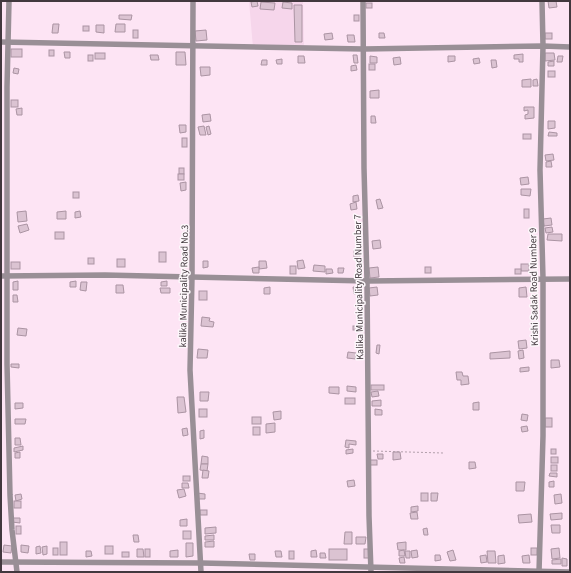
<svg xmlns="http://www.w3.org/2000/svg" width="571" height="573" viewBox="0 0 571 573" font-family="'Source Sans 3',sans-serif">
	<style>
		.built { fill: #f6d6eb }
		.building { fill: #dbc3d2; stroke: #ab94a3 }
		.lines { fill: none; stroke-linecap: round; stroke-linejoin: round }
		.path { stroke: #b29fab; stroke-width: 1; stroke-dasharray: 2 2; stroke-linecap: butt }
		.minor { stroke: #998f96; stroke-width: 5.5 }
		.labels { text-anchor: middle; stroke-width: 3; stroke-linejoin: round; paint-order: stroke }
		.street-label { font-size: 10px; fill: #42383e; stroke: #fdf8fb }
	</style>
	<rect width="100%" height="100%" fill="#fde4f4"/>
	<polygon class="built" points="249,1 303,1 304,48 253,48"/>
	<g class="building">
		<polygon points="257,1 258,6 252,7 251,2"/>
		<polygon points="548,1 556,1 557,7 549,8"/>
		<polygon points="261,2 275,3 274,10 260,9"/>
		<polygon points="283,2 292,3 292,9 282,8"/>
		<rect x="366" y="3" width="6" height="5"/>
		<polygon points="294,5 302,5 302,42 295,42"/>
		<polygon points="119,15 132,15 131,20 119,19"/>
		<rect x="354" y="15" width="5" height="6"/>
		<polygon points="53,24 59,24 58,33 52,33"/>
		<polygon points="116,24 125,24 125,32 115,32"/>
		<polygon points="96,25 104,25 104,33 96,32"/>
		<rect x="83" y="26" width="6" height="5"/>
		<rect x="133" y="30" width="5" height="8"/>
		<polygon points="206,30 207,40 196,41 195,31"/>
		<polygon points="332,33 333,39 325,40 324,34"/>
		<polygon points="379,33 384,33 385,38 379,38"/>
		<rect x="545" y="33" width="7" height="6"/>
		<polygon points="347,35 354,35 355,42 348,42"/>
		<rect x="11" y="49" width="11" height="8"/>
		<rect x="49" y="50" width="5" height="6"/>
		<polygon points="64,52 70,52 70,58 65,58"/>
		<polygon points="176,52 185,52 186,65 176,65"/>
		<rect x="95" y="53" width="10" height="6"/>
		<polygon points="545,53 554,53 555,60 545,61"/>
		<polygon points="523,54 523,62 519,62 519,59 514,59 514,55"/>
		<rect x="88" y="55" width="5" height="6"/>
		<polygon points="150,55 158,55 159,60 151,60"/>
		<polygon points="353,55 357,55 358,63 354,63"/>
		<polygon points="298,56 304,56 305,63 298,63"/>
		<polygon points="370,56 377,57 377,63 370,63"/>
		<polygon points="448,56 455,56 455,61 448,62"/>
		<polygon points="558,56 563,56 562,62 557,62"/>
		<polygon points="400,57 401,64 394,65 393,58"/>
		<polygon points="479,58 480,63 474,64 473,59"/>
		<polygon points="282,59 282,64 277,64 276,60"/>
		<polygon points="262,60 267,60 267,65 261,65"/>
		<polygon points="491,60 496,60 497,67 492,68"/>
		<polygon points="554,61 554,66 548,66 548,62"/>
		<rect x="369" y="64" width="6" height="6"/>
		<polygon points="356,65 357,70 351,71 351,66"/>
		<polygon points="200,67 210,67 210,75 201,76"/>
		<polygon points="14,68 19,69 18,74 13,73"/>
		<rect x="548" y="71" width="7" height="6"/>
		<polygon points="531,79 531,87 522,87 522,80"/>
		<polygon points="537,79 538,86 533,86 533,80"/>
		<polygon points="379,90 379,98 370,98 370,91"/>
		<rect x="11" y="100" width="7" height="7"/>
		<polygon points="524,107 534,107 534,118 525,119 525,115 528,114 528,110 524,111"/>
		<polygon points="22,108 22,115 17,115 16,109"/>
		<polygon points="210,114 211,121 203,122 202,115"/>
		<polygon points="371,116 375,116 376,123 371,123"/>
		<polygon points="548,121 555,121 555,128 548,129"/>
		<polygon points="179,125 186,125 186,132 180,133"/>
		<polygon points="204,126 206,135 200,135 198,127"/>
		<polygon points="209,126 211,134 208,135 206,127"/>
		<polygon points="549,132 557,133 557,136 548,136"/>
		<rect x="523" y="134" width="8" height="5"/>
		<rect x="182" y="138" width="5" height="9"/>
		<polygon points="553,154 554,160 546,161 545,155"/>
		<polygon points="551,161 552,167 546,167 546,162"/>
		<rect x="179" y="168" width="5" height="6"/>
		<rect x="178" y="174" width="6" height="6"/>
		<polygon points="528,177 529,184 521,185 520,178"/>
		<polygon points="186,182 186,190 181,191 180,183"/>
		<polygon points="521,189 531,189 530,196 521,195"/>
		<rect x="73" y="192" width="6" height="6"/>
		<polygon points="358,195 359,201 353,202 353,196"/>
		<polygon points="380,199 383,208 378,209 376,200"/>
		<polygon points="356,202 357,209 351,210 350,204"/>
		<rect x="524" y="209" width="5" height="9"/>
		<polygon points="26,211 27,221 18,222 17,212"/>
		<polygon points="66,211 66,219 57,219 57,212"/>
		<polygon points="80,211 81,217 75,218 75,212"/>
		<polygon points="551,218 552,225 544,226 543,219"/>
		<polygon points="27,224 29,230 20,233 18,226"/>
		<polygon points="552,227 553,232 546,233 545,228"/>
		<rect x="55" y="232" width="9" height="7"/>
		<polygon points="548,234 562,234 562,241 547,240"/>
		<polygon points="380,240 381,248 373,249 372,241"/>
		<polygon points="359,249 360,257 354,257 354,250"/>
		<rect x="159" y="252" width="7" height="10"/>
		<rect x="88" y="258" width="6" height="6"/>
		<rect x="117" y="259" width="8" height="8"/>
		<polygon points="303,260 305,268 298,269 297,261"/>
		<polygon points="203,261 208,261 208,267 203,268"/>
		<polygon points="259,261 266,261 267,268 259,269"/>
		<rect x="11" y="262" width="9" height="7"/>
		<rect x="521" y="264" width="8" height="7"/>
		<polygon points="314,265 325,266 325,272 313,271"/>
		<rect x="290" y="266" width="6" height="8"/>
		<polygon points="259,267 259,273 253,273 252,268"/>
		<polygon points="378,267 379,277 370,278 369,268"/>
		<rect x="425" y="267" width="6" height="6"/>
		<polygon points="338,268 344,268 343,273 338,273"/>
		<polygon points="326,269 332,269 333,273 326,274"/>
		<rect x="515" y="269" width="6" height="5"/>
		<polygon points="18,281 18,290 13,290 13,282"/>
		<polygon points="76,281 76,287 70,287 70,282"/>
		<polygon points="167,281 167,286 161,286 161,282"/>
		<polygon points="81,282 87,282 86,291 80,290"/>
		<polygon points="116,285 123,285 124,293 116,293"/>
		<polygon points="270,287 270,294 264,294 264,288"/>
		<polygon points="353,287 359,287 360,293 354,294"/>
		<polygon points="377,287 378,295 370,296 369,288"/>
		<polygon points="526,287 527,297 519,297 519,288"/>
		<polygon points="160,288 170,288 170,293 161,293"/>
		<rect x="199" y="291" width="8" height="9"/>
		<polygon points="13,295 17,295 18,302 13,302"/>
		<polygon points="202,317 210,318 209,321 214,322 213,327 201,326"/>
		<rect x="353" y="326" width="7" height="4"/>
		<polygon points="18,328 27,329 26,336 17,335"/>
		<polygon points="526,340 527,348 519,349 518,341"/>
		<polygon points="377,345 380,345 379,354 376,353"/>
		<polygon points="198,349 208,350 207,358 197,358"/>
		<polygon points="523,350 524,358 519,359 518,351"/>
		<polygon points="510,351 510,358 490,359 490,353"/>
		<polygon points="348,352 356,353 356,359 347,358"/>
		<polygon points="551,360 559,360 560,367 551,368"/>
		<polygon points="11,364 19,364 19,368 11,367"/>
		<polygon points="529,367 529,371 520,372 520,368"/>
		<polygon points="456,372 462,372 463,376 468,376 469,384 461,385 461,380 457,380"/>
		<rect x="371" y="385" width="13" height="5"/>
		<polygon points="347,386 356,387 356,392 347,391"/>
		<polygon points="329,387 339,387 339,394 329,393"/>
		<polygon points="378,391 379,396 372,397 371,392"/>
		<polygon points="200,392 209,392 208,401 200,401"/>
		<polygon points="177,397 184,397 186,412 178,413"/>
		<rect x="345" y="398" width="10" height="6"/>
		<polygon points="381,400 381,406 372,406 372,401"/>
		<polygon points="479,402 479,410 473,410 473,403"/>
		<polygon points="15,403 23,403 23,408 15,409"/>
		<rect x="199" y="409" width="8" height="8"/>
		<polygon points="375,409 382,410 382,415 375,415"/>
		<polygon points="281,411 281,419 274,420 273,412"/>
		<polygon points="522,414 528,415 527,421 521,420"/>
		<rect x="252" y="417" width="9" height="7"/>
		<rect x="545" y="418" width="7" height="9"/>
		<polygon points="15,419 26,419 25,424 15,424"/>
		<polygon points="275,423 275,432 266,433 266,424"/>
		<polygon points="527,426 528,431 522,432 521,427"/>
		<rect x="253" y="427" width="7" height="8"/>
		<polygon points="187,428 188,435 183,436 182,429"/>
		<polygon points="204,430 204,438 200,439 200,431"/>
		<polygon points="15,438 20,438 21,445 15,445"/>
		<polygon points="346,440 356,441 356,445 349,444 349,448 345,447"/>
		<polygon points="23,446 23,450 14,452 14,448"/>
		<polygon points="353,449 353,453 346,454 346,450"/>
		<rect x="551" y="449" width="5" height="5"/>
		<polygon points="20,452 20,458 15,458 15,453"/>
		<polygon points="393,452 400,452 401,459 393,460"/>
		<polygon points="377,454 383,454 383,459 378,459"/>
		<polygon points="202,456 208,457 208,464 201,464"/>
		<rect x="551" y="457" width="7" height="6"/>
		<rect x="370" y="460" width="7" height="5"/>
		<polygon points="469,462 475,462 476,468 469,469"/>
		<polygon points="201,464 208,464 207,471 200,470"/>
		<rect x="551" y="465" width="6" height="6"/>
		<polygon points="203,470 209,471 208,478 202,478"/>
		<polygon points="550,473 557,473 557,477 549,476"/>
		<rect x="183" y="476" width="7" height="5"/>
		<polygon points="354,480 355,486 348,487 347,481"/>
		<polygon points="554,481 554,487 549,487 549,482"/>
		<polygon points="516,482 525,482 524,491 516,491"/>
		<polygon points="182,483 188,483 189,488 182,488"/>
		<polygon points="184,489 186,496 179,498 177,490"/>
		<polygon points="197,493 205,494 205,499 197,499"/>
		<rect x="421" y="493" width="7" height="8"/>
		<polygon points="431,493 438,493 437,501 431,501"/>
		<polygon points="21,494 22,499 16,501 15,495"/>
		<polygon points="561,494 562,503 555,504 554,495"/>
		<rect x="14" y="501" width="7" height="7"/>
		<polygon points="418,506 418,511 411,512 411,507"/>
		<rect x="200" y="510" width="7" height="5"/>
		<polygon points="417,512 418,519 411,519 410,513"/>
		<polygon points="562,513 562,519 551,520 550,514"/>
		<polygon points="531,514 532,522 519,523 518,515"/>
		<polygon points="13,518 20,518 20,523 12,522"/>
		<polygon points="187,519 187,526 180,526 180,520"/>
		<polygon points="551,525 560,525 560,533 552,533"/>
		<rect x="16" y="526" width="5" height="8"/>
		<polygon points="216,527 216,533 205,534 205,528"/>
		<polygon points="427,528 428,535 424,535 423,529"/>
		<rect x="183" y="531" width="8" height="8"/>
		<polygon points="345,532 352,532 352,544 344,544"/>
		<polygon points="133,535 138,535 139,542 134,542"/>
		<polygon points="214,535 214,540 205,540 205,536"/>
		<polygon points="356,537 366,537 365,544 356,544"/>
		<polygon points="214,541 214,547 205,547 205,542"/>
		<rect x="60" y="542" width="7" height="13"/>
		<polygon points="406,542 406,550 398,550 397,543"/>
		<polygon points="186,543 193,543 193,556 186,557"/>
		<polygon points="4,545 12,546 11,553 3,552"/>
		<polygon points="21,545 29,546 28,553 21,552"/>
		<polygon points="40,546 41,553 36,554 36,547"/>
		<polygon points="47,546 47,554 43,555 42,547"/>
		<rect x="105" y="546" width="8" height="8"/>
		<rect x="53" y="548" width="5" height="7"/>
		<rect x="531" y="548" width="6" height="7"/>
		<polygon points="559,548 560,558 552,559 551,549"/>
		<polygon points="137,549 143,549 144,557 137,557"/>
		<rect x="145" y="549" width="5" height="8"/>
		<rect x="329" y="549" width="18" height="11"/>
		<rect x="364" y="549" width="6" height="9"/>
		<polygon points="178,550 178,557 170,557 170,551"/>
		<polygon points="316,550 317,557 311,557 311,551"/>
		<polygon points="404,550 405,556 399,556 399,551"/>
		<polygon points="417,550 418,557 412,558 411,551"/>
		<polygon points="453,550 456,560 450,561 447,552"/>
		<polygon points="86,551 91,551 92,556 86,557"/>
		<polygon points="275,551 281,551 282,557 276,557"/>
		<rect x="289" y="551" width="5" height="8"/>
		<polygon points="405,551 410,551 410,558 406,558"/>
		<polygon points="487,551 495,551 496,563 488,563"/>
		<rect x="122" y="552" width="7" height="5"/>
		<polygon points="320,553 325,553 326,558 320,558"/>
		<polygon points="249,554 255,554 255,560 250,560"/>
		<polygon points="435,555 440,555 441,560 435,561"/>
		<polygon points="486,555 487,562 481,563 480,556"/>
		<polygon points="504,555 505,563 498,564 498,556"/>
		<polygon points="529,555 530,563 523,563 522,556"/>
		<polygon points="404,557 405,563 400,563 399,558"/>
		<polygon points="562,558 567,559 567,566 562,566"/>
		<polygon points="561,559 561,564 552,564 552,560"/>
	</g>
	<g class="lines">
		<polyline class="path" points="373,451 443,453"/>
		<g class="minor">
			<polyline points="9,1 7,87 7,364 10,495 12,530 17,572"/>
			<polyline points="193,1 192,278 190,370 201,572"/>
			<polyline points="363,1 364,168 367,281 369,516 371,572"/>
			<polyline points="1,42 364,49 543,46 570,47"/>
			<polyline points="1,276 105,275 367,281 570,279"/>
			<polyline points="1,562 201,563 570,572"/>
			<polyline points="539,572 543,436 543,278 540,170 543,46 542,1"/>
		</g>
	</g>
	<g class="labels">
		<g class="street-label">
			<text transform="translate(183 286) rotate(-89)" y="4">kalika Municipality Road No.3</text>
			<text transform="translate(358 287) rotate(-91)" y="4">Kalika Municipality Road Number 7</text>
			<text transform="translate(533 287) rotate(-91)" y="4">Krishi Sadak Road Number 9</text>
		</g>
	</g>
	<rect width="571" height="573" fill="none" stroke="#42383e" stroke-width="4"/>
</svg>
